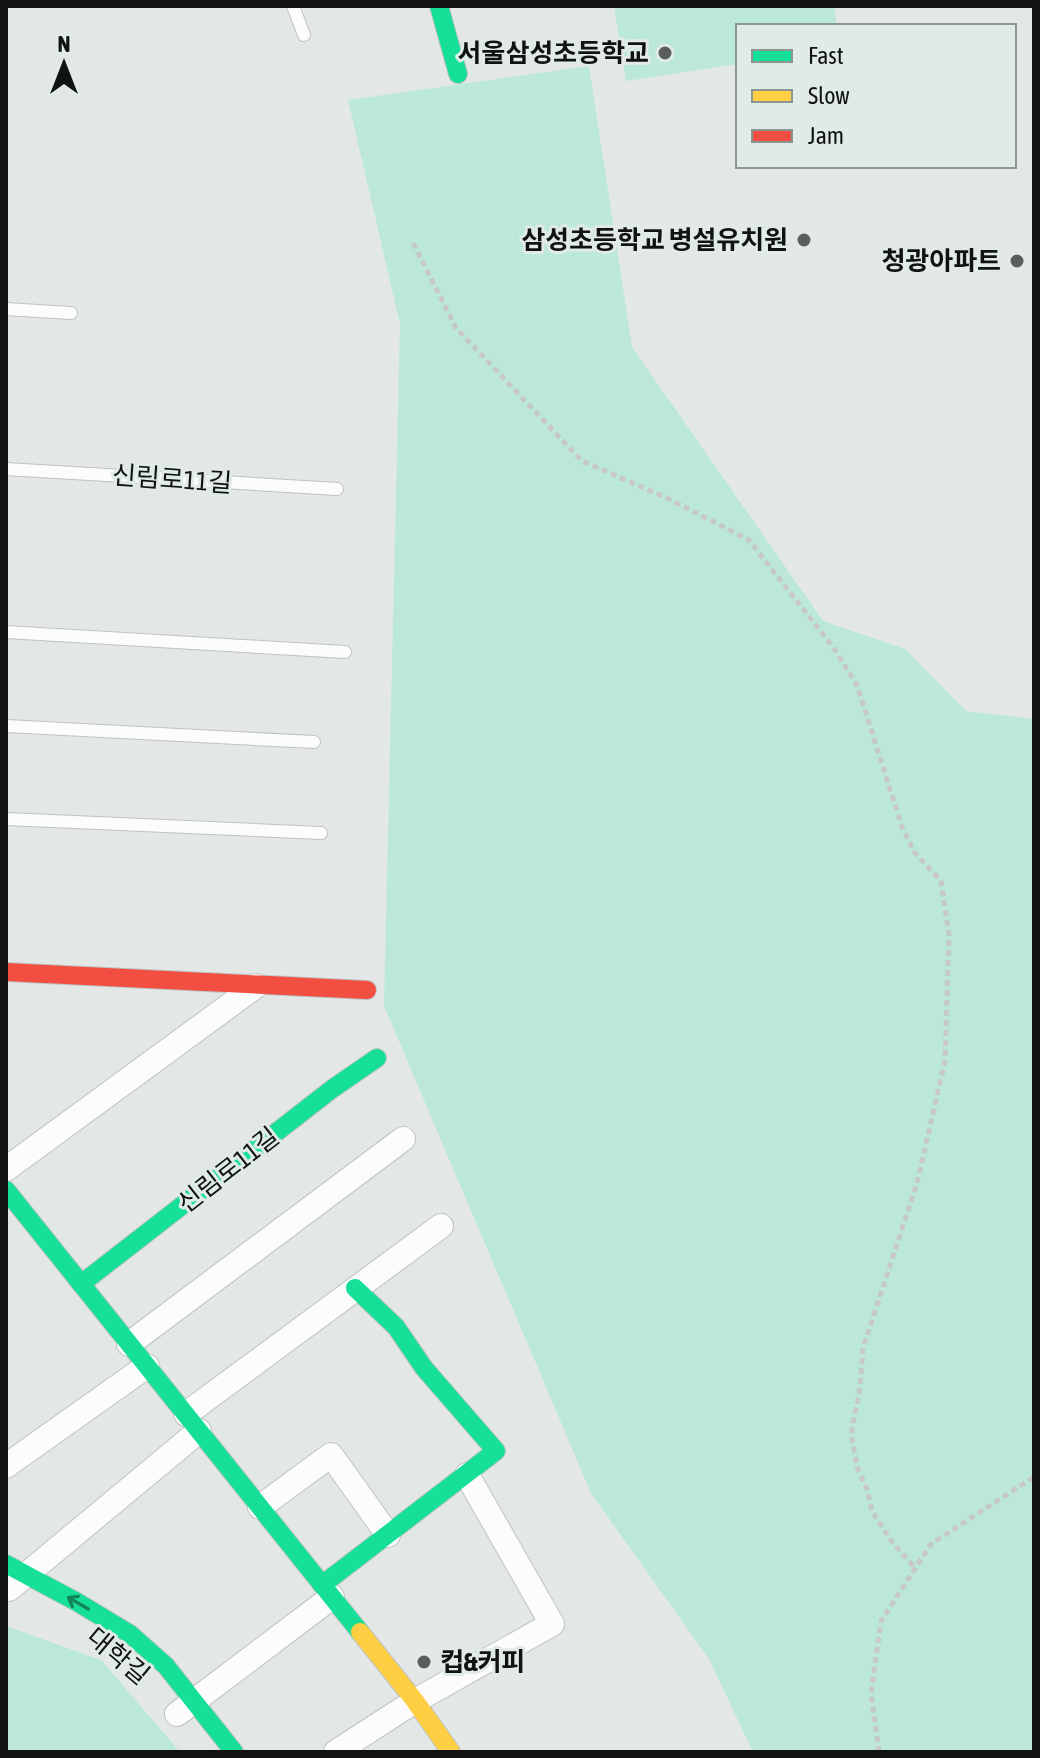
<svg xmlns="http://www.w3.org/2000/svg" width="1040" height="1758" viewBox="0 0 1040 1758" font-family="'Asap Condensed','Noto Sans KR',sans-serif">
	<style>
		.green { fill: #bbe8da }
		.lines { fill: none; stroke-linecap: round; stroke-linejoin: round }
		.lane-casing { stroke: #bec3c1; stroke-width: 14 }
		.street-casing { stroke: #bec3c1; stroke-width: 26 }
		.fast-casing { stroke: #bec3c1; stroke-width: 20 }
		.slow-casing { stroke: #bec3c1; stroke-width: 20 }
		.jam-casing { stroke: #bec3c1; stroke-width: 20 }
		.path { stroke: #c7c8c8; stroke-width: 5; stroke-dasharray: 6 4; stroke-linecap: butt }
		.lane { stroke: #fbfcfb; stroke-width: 12 }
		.street { stroke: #fbfcfb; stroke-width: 24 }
		.fast { stroke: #16e098; stroke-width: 18 }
		.slow { stroke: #ffcf43; stroke-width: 18 }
		.jam { stroke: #f24e42; stroke-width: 18 }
		.oneway { stroke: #13845c }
		.poi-dot { fill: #5a5e5c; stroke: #e0ebe7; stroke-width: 3 }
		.labels { text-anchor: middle; stroke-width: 6; stroke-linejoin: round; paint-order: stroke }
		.poi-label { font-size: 26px; font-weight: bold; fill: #101312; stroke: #e0ebe7; text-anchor: end }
		.street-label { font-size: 26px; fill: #101312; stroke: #e0ebe7 }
	</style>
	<rect width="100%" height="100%" fill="#e3e8e6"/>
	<g class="green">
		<polygon points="614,6 834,6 837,26 738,26 738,64 626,81"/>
		<polygon points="589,66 632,347 823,621 905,649 966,711 1034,719 1034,1752 753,1752 709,1659 591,1493 384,1006 400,324 348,100"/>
		<polygon points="6,1626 101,1660 180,1752 6,1752"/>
	</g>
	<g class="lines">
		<defs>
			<g id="lane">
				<polyline points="293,6 304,35"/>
				<polyline points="6,309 71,313"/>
				<polyline points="6,469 337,489"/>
				<polyline points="6,632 345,652"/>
				<polyline points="6,726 314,742"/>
				<polyline points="6,819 321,833"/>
			</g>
			<g id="street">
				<polyline points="6,1169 256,986"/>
				<polyline points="129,1344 403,1139"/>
				<polyline points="186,1414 441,1226"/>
				<polyline points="6,1466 147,1366"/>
				<polyline points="260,1507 331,1455 388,1535"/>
				<polyline points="9,1589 199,1431"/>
				<polyline points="177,1714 332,1597"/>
				<polyline points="336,1752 415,1701 552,1624 467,1475"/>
			</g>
			<g id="fast">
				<polyline points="439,6 458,74"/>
				<polyline points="6,1190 360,1632"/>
				<polyline points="81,1284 332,1089 377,1058"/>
				<polyline points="6,1564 77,1602 130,1634 166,1666 234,1752"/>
				<polyline points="322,1585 496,1451 424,1368 396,1327 355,1288"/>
			</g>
			<polyline id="slow" points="360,1632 415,1701 451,1752"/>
			<polyline id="jam" points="6,972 367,990"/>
		</defs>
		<use href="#lane" class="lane-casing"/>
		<use href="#street" class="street-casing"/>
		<use href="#fast" class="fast-casing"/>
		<use href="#slow" class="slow-casing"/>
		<use href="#jam" class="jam-casing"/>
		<g class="path">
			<polyline points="413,243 456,328 582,461 669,499 749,540 833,647 857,685 902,827 915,853 941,881 949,935 945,1061 917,1183 863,1348 860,1388 851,1434 858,1470 867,1489 872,1511 892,1542 915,1568"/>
			<polyline points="879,1752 871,1694 881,1621 931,1544 1034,1477"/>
		</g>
		<use href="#lane" class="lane"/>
		<use href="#street" class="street"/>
		<use href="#fast" class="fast"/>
		<use href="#slow" class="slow"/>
		<use href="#jam" class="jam"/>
	</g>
	<defs><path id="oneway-shaft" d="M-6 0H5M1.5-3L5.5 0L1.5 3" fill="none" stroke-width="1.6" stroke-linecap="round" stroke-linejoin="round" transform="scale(2)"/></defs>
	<use class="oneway" href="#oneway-shaft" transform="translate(78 1603) rotate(-150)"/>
	<g class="poi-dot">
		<circle cx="665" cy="53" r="8"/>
		<circle cx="804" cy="240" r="8"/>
		<circle cx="1017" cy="261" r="8"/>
		<circle cx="424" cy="1662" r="8"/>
	</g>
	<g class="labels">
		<g class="poi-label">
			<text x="649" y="62">서울삼성초등학교</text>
			<text x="788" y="249">삼성초등학교 병설유치원</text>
			<text x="1001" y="270">청광아파트</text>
			<text x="440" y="1671" text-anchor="start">컵&amp;커피</text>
		</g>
		<g class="street-label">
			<text transform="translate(172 479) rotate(4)" y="9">신림로11길</text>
			<text transform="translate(228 1170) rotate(-38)" y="9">신림로11길</text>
			<text transform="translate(118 1656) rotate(40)" y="9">대학길</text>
		</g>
	</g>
	<rect width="1040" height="1758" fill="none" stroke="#101312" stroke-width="16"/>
	<rect x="736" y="24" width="280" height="144" fill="#e0ebe7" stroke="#8d9592" stroke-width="2"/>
	<rect x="752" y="50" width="40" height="12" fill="#16e098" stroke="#8d9592" stroke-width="2"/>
	<text x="808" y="64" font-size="24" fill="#101312">Fast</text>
	<rect x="752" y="90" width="40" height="12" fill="#ffcf43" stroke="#8d9592" stroke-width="2"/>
	<text x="808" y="104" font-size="24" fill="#101312">Slow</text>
	<rect x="752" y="130" width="40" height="12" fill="#f24e42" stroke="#8d9592" stroke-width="2"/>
	<text x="808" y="144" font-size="24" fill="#101312">Jam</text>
	<g transform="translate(64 64)" stroke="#e0ebe7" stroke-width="6" paint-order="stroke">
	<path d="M0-6L14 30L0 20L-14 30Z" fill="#101312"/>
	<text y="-12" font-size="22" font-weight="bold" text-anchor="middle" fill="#101312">N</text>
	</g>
</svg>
